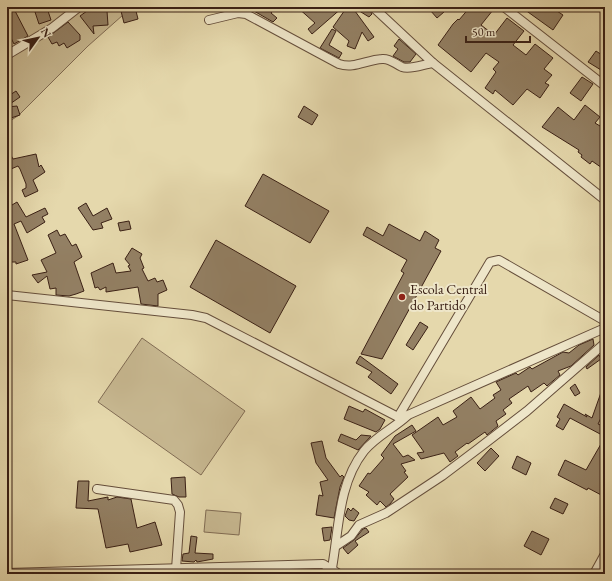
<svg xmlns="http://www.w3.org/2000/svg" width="612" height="581" viewBox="0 0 612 581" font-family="'EB Garamond',serif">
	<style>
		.green { fill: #c8b992; stroke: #816c54 }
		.building { fill: #938064; stroke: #3a2015 }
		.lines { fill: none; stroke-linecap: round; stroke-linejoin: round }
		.minor-casing { stroke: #654e3b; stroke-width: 10 }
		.minor { stroke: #eee6c9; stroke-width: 8 }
		.poi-dot { fill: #8f2418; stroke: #eee6c9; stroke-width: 1.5 }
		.labels { text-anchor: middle; stroke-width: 4; stroke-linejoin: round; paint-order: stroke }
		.poi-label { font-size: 14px; fill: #3a2015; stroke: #eee6c9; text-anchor: start }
	</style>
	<rect width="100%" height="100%" fill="#e5d8ac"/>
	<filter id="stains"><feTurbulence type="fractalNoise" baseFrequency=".005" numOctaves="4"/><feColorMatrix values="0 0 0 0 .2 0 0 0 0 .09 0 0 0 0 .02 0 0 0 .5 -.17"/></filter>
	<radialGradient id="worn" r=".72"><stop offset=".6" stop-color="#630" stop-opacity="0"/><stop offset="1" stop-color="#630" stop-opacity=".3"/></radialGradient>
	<g class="green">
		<polygon points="7,7 132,7 88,46 19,115 7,123"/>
		<polygon points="142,338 245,411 201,475 98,402"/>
		<polygon points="206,510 241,513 239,535 204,532"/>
	</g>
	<g class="building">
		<polygon points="120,7 135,7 138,19 124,23"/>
		<polygon points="247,7 276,7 271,13 277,18 273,22"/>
		<polygon points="297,7 343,7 312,34 308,29 315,23"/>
		<polygon points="347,7 352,7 374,37 368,41 362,32 355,49 347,46 349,41 333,27"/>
		<polygon points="353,7 368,7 372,14 369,17"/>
		<polygon points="434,7 439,7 444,12 437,18 430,10"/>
		<polygon points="470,7 490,7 493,10 481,25 494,35 507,18 524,31 513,45 526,55 535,44 553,58 544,69 552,75 545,83 549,85 540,98 527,89 513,105 495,90 493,94 485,88 496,72 493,69 499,62 486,53 471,72 438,45 453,24 458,19 459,20"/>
		<polygon points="521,7 551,7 563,15 553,30"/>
		<polygon points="47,8 51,20 39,24 35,12"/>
		<polygon points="14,9 28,36 14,44 11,38 7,40 7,28 10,27 7,21 7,13"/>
		<polygon points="87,11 107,11 108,25 93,26 94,34 80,16"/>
		<polygon points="68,22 80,35 80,40 67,48 64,43 59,46 57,42 52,44 48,37"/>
		<polygon points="332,29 336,31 329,45 342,53 339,58 320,48"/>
		<polygon points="399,39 416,54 410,62 404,62 393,56 398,49 394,46"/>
		<polygon points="596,51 605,57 605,63 601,70 588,62"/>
		<polygon points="582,77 593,84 581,101 570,93"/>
		<polygon points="16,91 20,97 7,106 7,97"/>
		<polygon points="585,105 600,117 595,123 605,129 605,170 592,161 590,164 581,157 582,155 578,152 579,150 542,127 558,107 574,120"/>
		<polygon points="17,106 20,115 11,118 8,107"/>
		<polygon points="304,106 318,115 312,125 298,117"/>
		<polygon points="7,148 13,159 36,154 39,167 41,165 45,172 33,180 38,191 25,197 22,190 26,188 26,184 20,169 18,166 11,169 9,166 7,167"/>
		<polygon points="263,174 329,211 310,243 245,206"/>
		<polygon points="17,202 26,217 45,208 48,214 42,217 45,222 27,233 21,221 14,224 28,260 16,264 16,262 7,262 7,208"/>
		<polygon points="86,203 93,216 107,208 112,219 101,223 103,228 93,230 78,208"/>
		<polygon points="129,221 131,229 120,231 118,223"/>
		<polygon points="389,224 420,241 425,231 439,240 435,248 441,251 382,359 361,354 404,273 401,271 407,260 363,235 367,227 383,236"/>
		<polygon points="57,230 60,236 65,234 72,246 76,244 82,257 74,262 84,291 76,294 69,296 56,295 56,288 50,289 47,276 38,283 32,275 47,272 41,260 56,253 48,235"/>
		<polygon points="216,240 296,286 270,333 190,287"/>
		<polygon points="132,248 142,254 140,258 144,268 142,269 148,281 155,278 157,282 163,280 167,290 158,294 158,306 141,304 138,287 106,292 106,287 100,290 98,287 95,288 91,273 113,263 116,273 131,271 128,266 130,265 125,259"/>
		<polygon points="420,322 428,327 413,350 406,345"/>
		<polygon points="593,339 594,345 571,366 558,371 560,375 547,386 544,383 531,392 528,386 509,399 512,403 503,410 506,414 496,421 498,426 487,435 485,432 468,444 467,443 455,452 458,456 450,462 444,453 421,459 417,453 424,452 412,435 438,417 443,425 457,417 453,411 471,397 480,409 495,398 493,395 501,390 496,382 516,373 518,375 530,367 532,369 563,352 569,353 579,345"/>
		<polygon points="599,355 601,359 587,369 586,367"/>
		<polygon points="360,356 398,384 391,394 368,377 372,372 356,363"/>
		<polygon points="575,384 580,393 575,396 570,388"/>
		<polygon points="604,384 605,410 598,424 605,427 602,435 570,418 563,430 556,426 560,419 557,417 564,404 587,417 585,414 592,418"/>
		<polygon points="349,406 363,412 365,409 385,420 380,429 376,432 344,419"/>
		<polygon points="412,425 416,431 393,444 403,457 408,455 415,460 401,464 406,471 404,472 408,477 390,494 394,499 390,504 386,507 380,501 377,505 366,495 369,492 359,486 368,473 370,474 384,458 381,455 395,436"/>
		<polygon points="341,434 356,440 361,435 371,436 358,450 338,441"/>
		<polygon points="605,437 605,497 588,488 587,490 558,475 565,460 586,470"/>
		<polygon points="322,441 326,458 340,477 342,475 344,477 340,487 334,518 316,515 319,495 323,496 320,482 328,480 316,463 311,443"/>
		<polygon points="491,448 499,456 485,471 477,463"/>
		<polygon points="517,456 531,463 526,475 512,468"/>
		<polygon points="185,477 186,497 179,497 172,494 171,478"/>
		<polygon points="78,481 89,481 88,501 108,497 108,500 117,497 131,499 137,528 155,522 162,545 130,552 128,544 106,548 98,509 76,508"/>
		<polygon points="555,498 568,504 563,514 550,508"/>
		<polygon points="348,508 351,511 353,508 359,513 354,521 349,520 345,516"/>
		<polygon points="332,527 330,540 324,541 322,528"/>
		<polygon points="366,528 369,532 355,541 358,545 348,554 343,548 354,540 363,529"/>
		<polygon points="532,531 549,539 541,555 524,546"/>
		<polygon points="191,536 197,537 195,553 213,554 213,559 197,562 196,560 194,562 182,561 183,554 189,553"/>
	</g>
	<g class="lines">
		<defs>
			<g id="minor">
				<polyline points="373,7 433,63 605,200"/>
				<polyline points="504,7 605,86"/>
				<path d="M209,20L238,13L246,14L339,64C354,69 366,60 382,59C390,58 395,64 402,67C411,70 424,64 433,63"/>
				<polyline points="7,55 52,28 79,7"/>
				<polyline points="7,295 192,315 206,318 398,417 408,415 605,328"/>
				<polyline points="398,417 490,262 499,260 605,321"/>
				<polyline points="97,489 174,500 178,505 180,512 176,569"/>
				<polyline points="336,546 351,536 359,525 386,513 442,476 479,448 527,411 605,343"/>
				<path d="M332,568C339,529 338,484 364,451C375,437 394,428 407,416"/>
				<polyline points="7,573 323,564 339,574"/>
				<polyline points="594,574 605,554"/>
			</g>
		</defs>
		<use href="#minor" class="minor-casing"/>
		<use href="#minor" class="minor"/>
	</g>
	<circle class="poi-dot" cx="402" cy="297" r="4"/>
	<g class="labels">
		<g class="poi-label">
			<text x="410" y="294">Escola Central<tspan x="410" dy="16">do Partido</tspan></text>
		</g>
	</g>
	<rect width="612" height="581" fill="none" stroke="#e5d8ac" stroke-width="24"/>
	<rect x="8" y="8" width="596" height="565" fill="none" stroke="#3a2015" stroke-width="2"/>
	<rect x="12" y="12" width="588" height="557" fill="none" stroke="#3a2015"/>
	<g transform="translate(38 38) rotate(57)" stroke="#eee6c9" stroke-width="3" paint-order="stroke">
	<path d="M0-3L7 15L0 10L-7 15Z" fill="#3a2015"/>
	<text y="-6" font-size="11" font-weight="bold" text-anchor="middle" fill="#3a2015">N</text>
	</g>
	<path d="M466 36v6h64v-6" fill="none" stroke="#3a2015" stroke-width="2"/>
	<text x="472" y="36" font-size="12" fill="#3a2015" stroke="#eee6c9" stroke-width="3" paint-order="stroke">50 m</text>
	<rect width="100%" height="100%" filter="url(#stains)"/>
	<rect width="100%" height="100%" fill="url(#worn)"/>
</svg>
